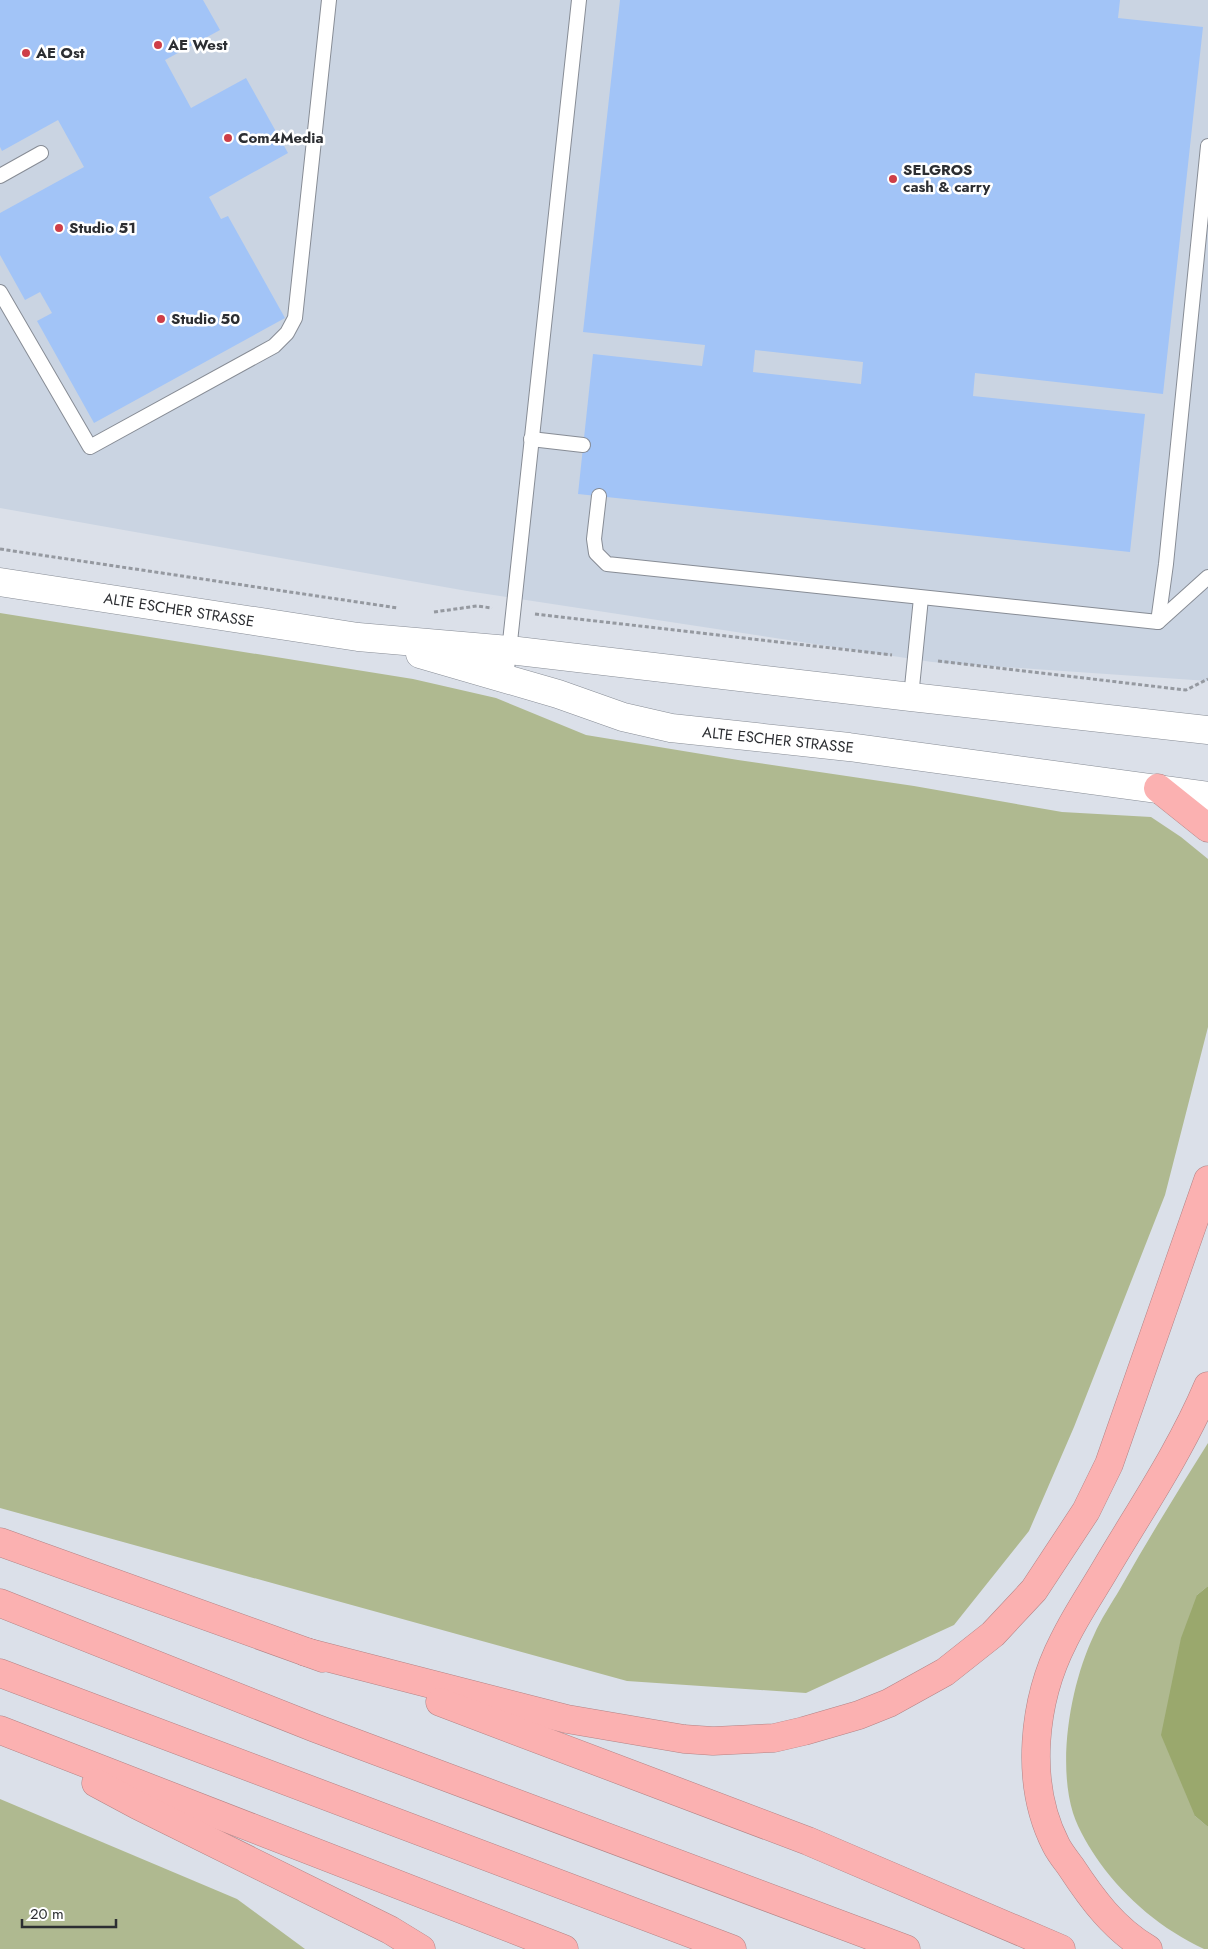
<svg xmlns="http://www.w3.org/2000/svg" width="1208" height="1949" viewBox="0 0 1208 1949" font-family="Jost,sans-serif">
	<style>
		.built { fill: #cad4e2 }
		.green { fill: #afb990 }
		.forest { fill: #9aa86d }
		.building { fill: #a2c4f7; fill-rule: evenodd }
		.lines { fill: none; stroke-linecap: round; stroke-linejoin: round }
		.service-casing { stroke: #878c95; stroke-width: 16 }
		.tertiary-casing { stroke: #878c95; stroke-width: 29 }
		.motorway-casing { stroke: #b38385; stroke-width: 29 }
		.path { stroke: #9599a0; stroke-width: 3; stroke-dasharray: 4 2.5; stroke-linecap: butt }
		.service { stroke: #fff; stroke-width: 14 }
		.tertiary { stroke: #fff; stroke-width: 28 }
		.motorway { stroke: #fbb1b1; stroke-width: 28 }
		.poi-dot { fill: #ce3e48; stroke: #fff; stroke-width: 2 }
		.labels { text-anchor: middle; stroke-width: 5; stroke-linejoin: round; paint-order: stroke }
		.poi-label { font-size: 15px; font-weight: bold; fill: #2c2e32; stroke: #fff; text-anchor: start }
		.street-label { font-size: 15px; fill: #2c2e32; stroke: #fff }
	</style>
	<rect width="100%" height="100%" fill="#dbe0e9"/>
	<polygon class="built" points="0,0 1208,0 1208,681 932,662 467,591 0,508"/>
	<g class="green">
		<polygon points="0,613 413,679 496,698 586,735 738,760 914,786 1062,812 1151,817 1181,837 1208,859 1208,1027 1165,1195 1074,1427 1029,1531 954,1625 806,1693 627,1681 0,1508"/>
		<path d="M1208,1443V1586L1197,1595L1195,1816L1208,1827V1949H1204C1163,1930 1126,1899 1100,1863C1089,1847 1079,1831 1073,1813C1057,1761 1071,1683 1094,1635C1101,1619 1111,1604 1120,1589C1148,1539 1178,1491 1208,1443Z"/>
		<polygon points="0,1799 237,1899 305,1949 0,1949"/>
	</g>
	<polygon class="forest" points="1208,1586 1208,1827 1195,1816 1161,1735 1181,1638 1197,1595"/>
	<g class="building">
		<polygon points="0,0 203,0 220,30 165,60 191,108 246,78 288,153 209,197 221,219 228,216 285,318 94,423 37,321 52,313 40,292 25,300 0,255 0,213 84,167 58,120 2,151 0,147"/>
		<path d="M620,0H1120L1118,18L1203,27L1163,394L975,373L973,396L1145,414L1130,552L578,494L593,354L702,366L705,345L583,332ZM755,350L863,362L861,384L753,372Z"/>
	</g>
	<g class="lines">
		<defs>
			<g id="service">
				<polyline points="0,176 41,153"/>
				<polyline points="0,292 90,447 274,346 287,333 295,318 329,0"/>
				<polyline points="531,439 583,445"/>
				<polyline points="599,496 594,539 596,553 607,564 1158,622 1208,577"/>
				<polyline points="1158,622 1166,564 1208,146"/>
				<polyline points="506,679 579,0"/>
				<polyline points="911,697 921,598"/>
			</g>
			<g id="tertiary">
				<polyline points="0,582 358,637 509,650 911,697 1208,730"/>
				<polyline points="420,654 558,694 623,717 671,728 849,747 1208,796"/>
			</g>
			<g id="motorway">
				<polyline points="1158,788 1208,828"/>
				<polyline points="0,1542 323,1658"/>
				<polyline points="0,1603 315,1728 906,1949"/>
				<polyline points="306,1652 567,1719 684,1739 713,1741 774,1738 804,1731 859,1715 889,1703 945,1672 993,1634 1034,1590 1086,1511 1109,1464 1208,1180"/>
				<polyline points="0,1673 732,1949"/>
				<polyline points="440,1702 808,1841 1061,1949"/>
				<polyline points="0,1730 564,1949"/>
				<polyline points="96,1783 137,1805 390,1930 421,1949"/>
				<path d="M1148,1949C1114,1929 1092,1899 1071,1867C1066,1860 1060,1853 1056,1845C1024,1783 1033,1700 1064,1640C1076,1615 1092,1592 1106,1568C1141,1509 1181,1450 1208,1386"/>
			</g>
		</defs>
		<use href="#service" class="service-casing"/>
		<use href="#tertiary" class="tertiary-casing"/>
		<use href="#motorway" class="motorway-casing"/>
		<g class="path">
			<polyline points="0,549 398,608"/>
			<polyline points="434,612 477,606 492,608"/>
			<polyline points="535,614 892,655"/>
			<polyline points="938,661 1186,690 1208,679"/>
		</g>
		<use href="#service" class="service"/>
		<use href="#tertiary" class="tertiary"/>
		<use href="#motorway" class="motorway"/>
	</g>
	<g class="poi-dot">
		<circle cx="158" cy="45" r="5"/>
		<circle cx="26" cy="53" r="5"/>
		<circle cx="228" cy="138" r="5"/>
		<circle cx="893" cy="179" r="5"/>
		<circle cx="59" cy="228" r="5"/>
		<circle cx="161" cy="319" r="5"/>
	</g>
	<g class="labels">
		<g class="poi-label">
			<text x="168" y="50">AE West</text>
			<text x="36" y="58">AE Ost</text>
			<text x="238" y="143">Com4Media</text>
			<text x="903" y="175">SELGROS<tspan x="903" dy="17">cash &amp; carry</tspan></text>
			<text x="69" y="233">Studio 51</text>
			<text x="171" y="324">Studio 50</text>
		</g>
		<g class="street-label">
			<text transform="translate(179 610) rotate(9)" y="5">ALTE ESCHER STRASSE</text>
			<text transform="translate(778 740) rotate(6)" y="5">ALTE ESCHER STRASSE</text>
		</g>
	</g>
	<path d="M22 1919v8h94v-8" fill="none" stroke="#2c2e32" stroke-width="2.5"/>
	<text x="30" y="1919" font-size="15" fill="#2c2e32" stroke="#ffffff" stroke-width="4" paint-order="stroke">20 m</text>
</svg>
